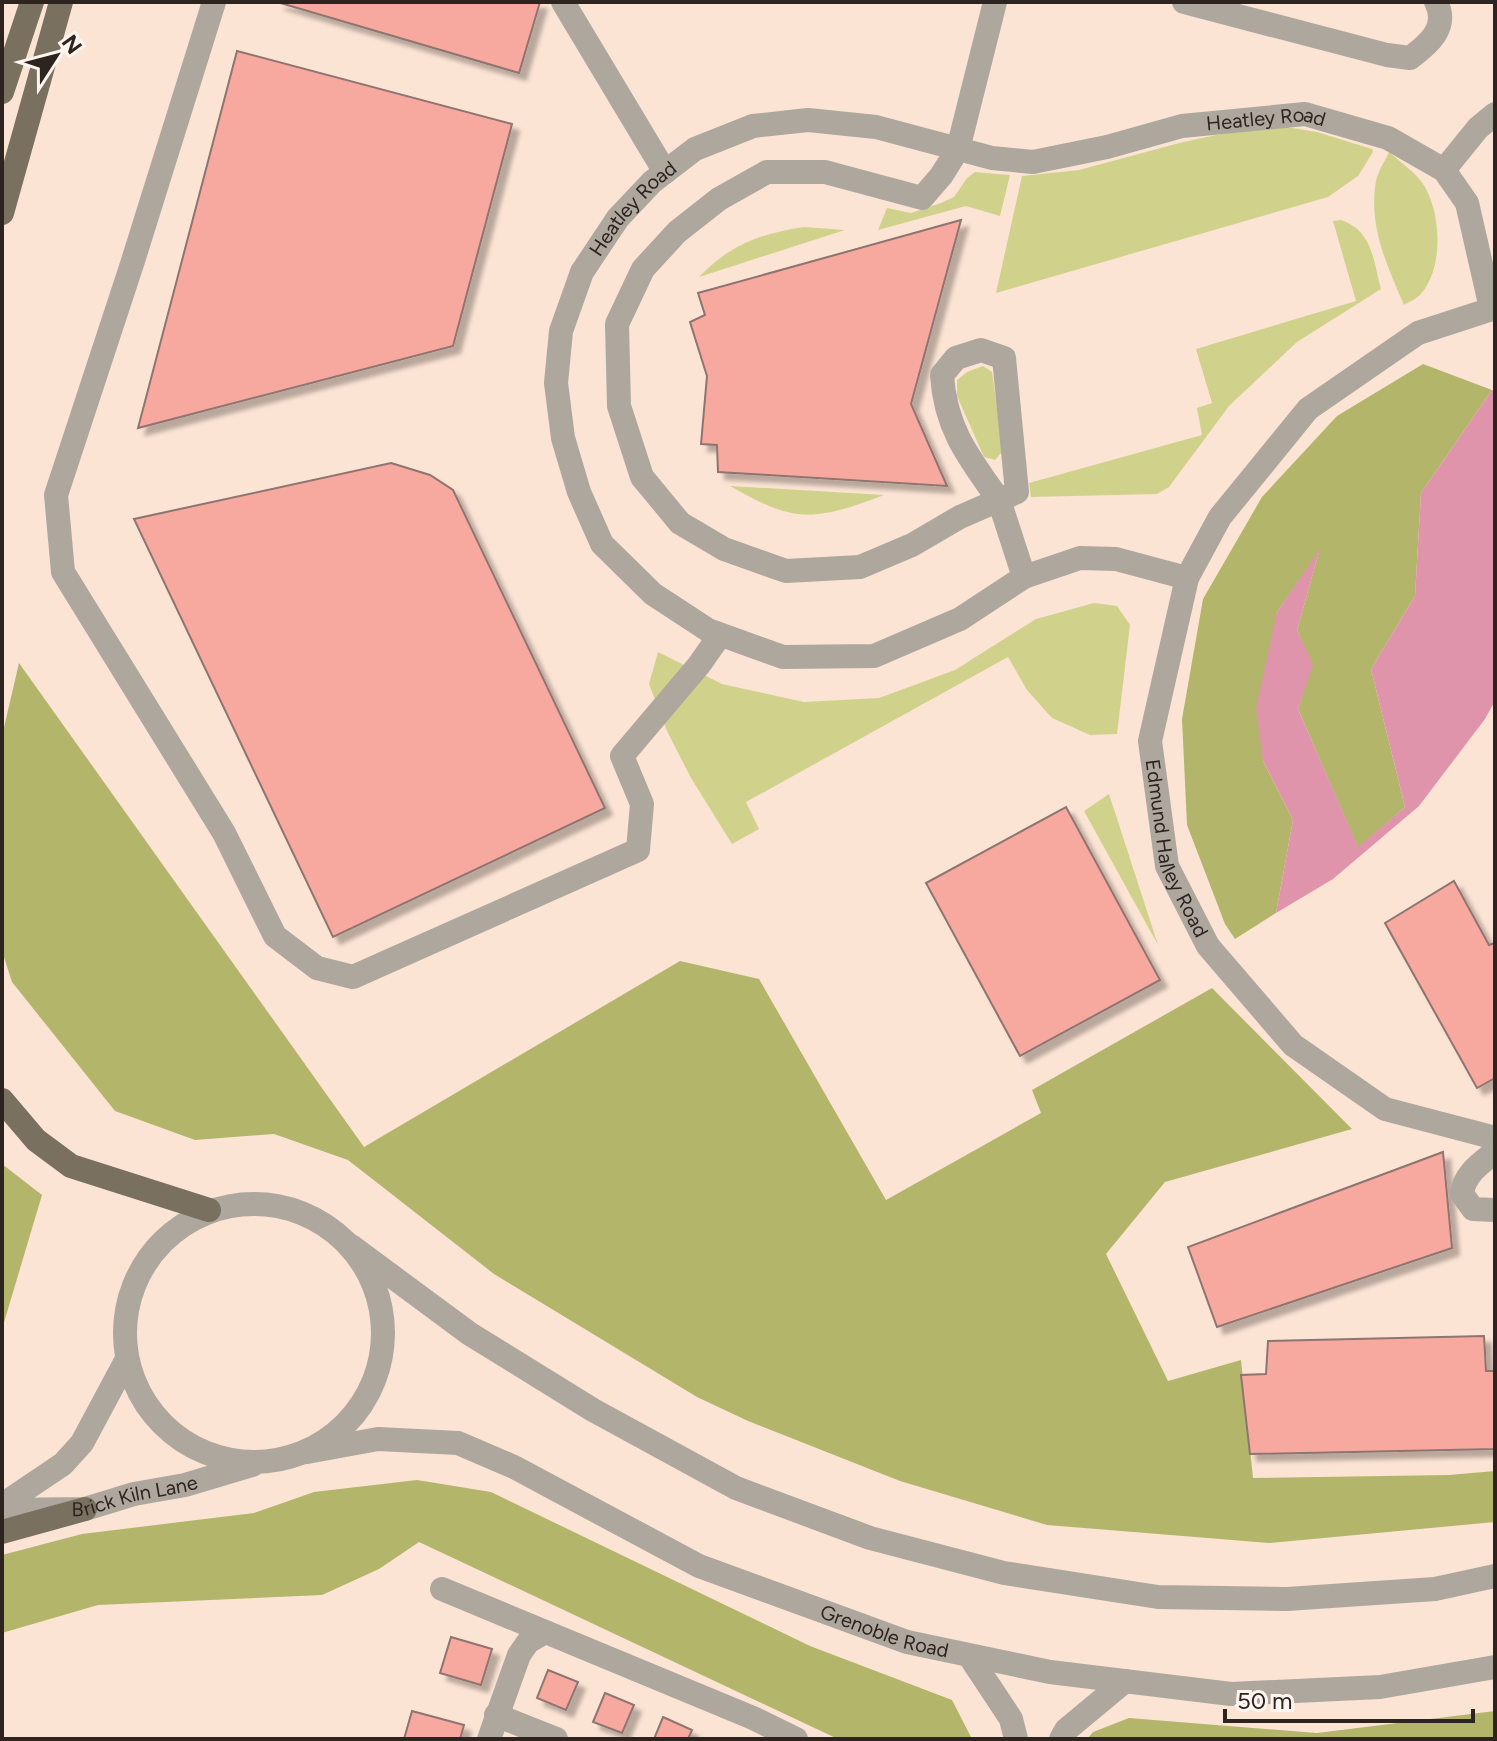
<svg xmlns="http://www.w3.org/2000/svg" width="1497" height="1741" viewBox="0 0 1497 1741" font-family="Figtree,sans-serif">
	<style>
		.green { fill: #d0d28c }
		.forest { fill: #b3b56b }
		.water { fill: #e094ab }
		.building { fill: #f8a99f; stroke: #8e7470; stroke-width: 2; filter: url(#shadow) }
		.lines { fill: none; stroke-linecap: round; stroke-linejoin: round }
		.minor { stroke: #ada79e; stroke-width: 24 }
		.major { stroke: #7a705f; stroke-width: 24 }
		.labels { text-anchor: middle; stroke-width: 8; stroke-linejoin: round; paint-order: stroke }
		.street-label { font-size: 20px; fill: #2d241f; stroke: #fef5ef }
	</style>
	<defs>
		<filter id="shadow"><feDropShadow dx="7" dy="7" stdDeviation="2" flood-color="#0004"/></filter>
	</defs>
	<rect width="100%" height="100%" fill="#fce4d5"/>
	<g class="green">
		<polygon points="1269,124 1317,132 1372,149 1373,152 1358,176 1328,197 996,293 1022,176 1079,170 1183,142"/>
		<path d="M1389,152C1400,162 1418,174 1425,187C1441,215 1444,269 1420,295C1416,299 1409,302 1404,305C1387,266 1368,225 1376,181C1378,171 1385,161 1389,152Z"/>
		<polygon points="975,172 1010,175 1000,216 966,206 878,230 887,208 911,213 941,203 954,197 967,178"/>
		<path d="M1341,220C1373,231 1373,260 1381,289L1297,342L1229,406L1169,487L1157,494L1031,497L1029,483L1202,435L1197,408L1212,403L1196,349L1356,301L1333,221Z"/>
		<path d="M804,227L845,230L699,277C729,245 762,233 804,227Z"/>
		<polygon points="983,366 992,372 1003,451 995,460 984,457 957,396 957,380 967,372"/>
		<path d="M730,486L884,495C815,521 795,524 730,486Z"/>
		<polygon points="1094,603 1117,606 1130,625 1117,734 1090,735 1052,718 1027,690 1008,657 746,802 759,829 732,844 691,778 667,731 649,684 658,652 722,684 804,702 879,698 955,670 1036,619"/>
		<polygon points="1109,794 1158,945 1084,811"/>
	</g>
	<g class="forest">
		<polygon points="1423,364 1492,390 1421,493 1415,596 1371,669 1405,807 1358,848 1298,709 1312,665 1297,630 1319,552 1277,612 1263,761 1293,820 1276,913 1235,939 1225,924 1187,825 1182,719 1203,599 1262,497 1337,416"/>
		<polygon points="19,663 364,1147 680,961 759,979 886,1200 1041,1113 1032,1090 1212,988 1352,1129 1165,1182 1106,1254 1168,1381 1241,1360 1253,1478 1449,1475 1495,1471 1495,1522 1269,1543 1047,1525 900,1481 748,1421 697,1397 494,1274 348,1160 274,1134 195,1140 115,1111 12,982 2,951 2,736"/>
		<polygon points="2,1164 42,1195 2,1329"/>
		<polygon points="417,1480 491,1492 810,1646 952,1700 972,1739 838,1739 419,1542 379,1569 322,1595 98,1605 2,1633 2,1555 82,1534 254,1513 314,1492"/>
		<polygon points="1495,1711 1495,1739 1087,1739 1093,1732 1129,1718 1317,1733"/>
	</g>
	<polygon class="water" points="1492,390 1495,391 1495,701 1485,719 1419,806 1333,879 1276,913 1293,820 1263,761 1256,708 1277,612 1320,549 1297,630 1313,665 1298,709 1358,847 1405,807 1371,669 1415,596 1421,493"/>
	<g class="building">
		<polygon points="277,2 540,2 519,73"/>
		<polygon points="237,51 512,124 453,346 138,428"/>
		<polygon points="961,220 911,404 947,486 718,472 717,445 701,444 707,376 690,322 705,315 698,293"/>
		<polygon points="391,463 430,475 453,490 605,808 333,937 134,519"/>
		<polygon points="1066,807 1160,980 1020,1056 926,883"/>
		<polygon points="1454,881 1489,945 1495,943 1495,1078 1477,1088 1385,923"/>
		<polygon points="1443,1152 1452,1248 1217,1327 1188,1247"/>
		<polygon points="1484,1336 1486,1371 1495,1371 1495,1449 1250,1454 1241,1375 1266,1374 1268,1341"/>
		<polygon points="451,1637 492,1649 481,1685 440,1673"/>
		<polygon points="548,1670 578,1682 566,1710 537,1698"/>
		<polygon points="605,1693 634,1705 622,1733 593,1722"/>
		<polygon points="412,1711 464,1725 460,1739 404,1739"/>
		<polygon points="663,1717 692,1730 688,1739 654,1739"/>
	</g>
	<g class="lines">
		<g class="minor">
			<polyline points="214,2 132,264 56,495 63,572 224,833 275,936 317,968 353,977 638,850 642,804 622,756 699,665 720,635"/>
			<polyline points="563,2 665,172"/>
			<polyline points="995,2 958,149 941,176 922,198 825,172 767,172 719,199 677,232 643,269 617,324 619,406 642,477 680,523 724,549 786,571 860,567 912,545 960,517 999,500 1024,577"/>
			<path d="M1184,2L1387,55L1410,58C1429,44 1449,27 1436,2"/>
			<polyline points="1444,170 1478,128 1495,114"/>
			<path id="s1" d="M1495,308L1418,333L1308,409L1220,517L1187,578L1150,741L1167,866L1208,946L1293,1045L1385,1109L1495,1138"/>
			<path d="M981,350L1004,358L1017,492L999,500C969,458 945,428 942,375L956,358Z"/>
			<path id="s2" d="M1187,578L1116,559L1080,558L1024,577L960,619L874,656L783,657L708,630L653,594L602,544L579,492L563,438L556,383L561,331L582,272L618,218L652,182L695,149L753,126L808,120L876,127L992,158L1033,162L1107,147L1182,126L1305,114L1388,138L1444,170L1467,203L1491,308"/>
			<path d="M1495,1152C1481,1163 1464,1174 1462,1194L1473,1209L1495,1210"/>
			<circle cx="254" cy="1333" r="129"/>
			<polyline points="351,1246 470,1334 593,1410 736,1488 870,1538 1004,1573 1158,1597 1287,1599 1435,1589 1495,1576"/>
			<path id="s3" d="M307,1452L378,1439L458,1443L514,1467L699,1566L907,1642L1050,1672L1231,1694L1380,1687L1495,1667"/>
			<polyline points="2,1505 63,1464 82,1443 127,1359"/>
			<path id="s4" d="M2,1510L85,1509L134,1494L185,1485L252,1465"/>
			<polyline points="442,1589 753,1718 796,1739"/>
			<polyline points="970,1657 1011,1719 1016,1739"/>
			<polyline points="496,1715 556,1739"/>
			<polyline points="489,1739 519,1655 528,1642 545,1632"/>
			<polyline points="1061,1739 1066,1730 1125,1681"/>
		</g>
		<g class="major">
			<polyline points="2,92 32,2"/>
			<polyline points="2,213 61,2"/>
			<polyline points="2,1100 36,1140 71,1166 209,1210"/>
			<polyline points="2,1532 85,1509"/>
		</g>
	</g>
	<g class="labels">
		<g class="street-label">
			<text dy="7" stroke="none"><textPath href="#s2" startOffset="1684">Heatley Road</textPath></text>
			<text dy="7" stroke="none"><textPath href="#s2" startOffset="1012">Heatley Road</textPath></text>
			<text dy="7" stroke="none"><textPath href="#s1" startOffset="702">Edmund Halley Road</textPath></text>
			<text dy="7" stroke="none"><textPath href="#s4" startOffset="134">Brick Kiln Lane</textPath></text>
			<text dy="7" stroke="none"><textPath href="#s3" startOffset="620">Grenoble Road</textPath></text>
		</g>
	</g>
	<rect width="1497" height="1741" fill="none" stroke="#2d241f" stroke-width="8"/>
	<g transform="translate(56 56) rotate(54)" stroke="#fef5ef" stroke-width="6" paint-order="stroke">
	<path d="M0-6L14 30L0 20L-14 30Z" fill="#2d241f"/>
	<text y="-12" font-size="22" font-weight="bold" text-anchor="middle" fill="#2d241f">N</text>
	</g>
	<path d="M1225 1709v12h248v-12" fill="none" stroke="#2d241f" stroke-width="4"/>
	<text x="1237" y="1709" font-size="24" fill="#2d241f" stroke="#fef5ef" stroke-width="6" paint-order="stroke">50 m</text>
</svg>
